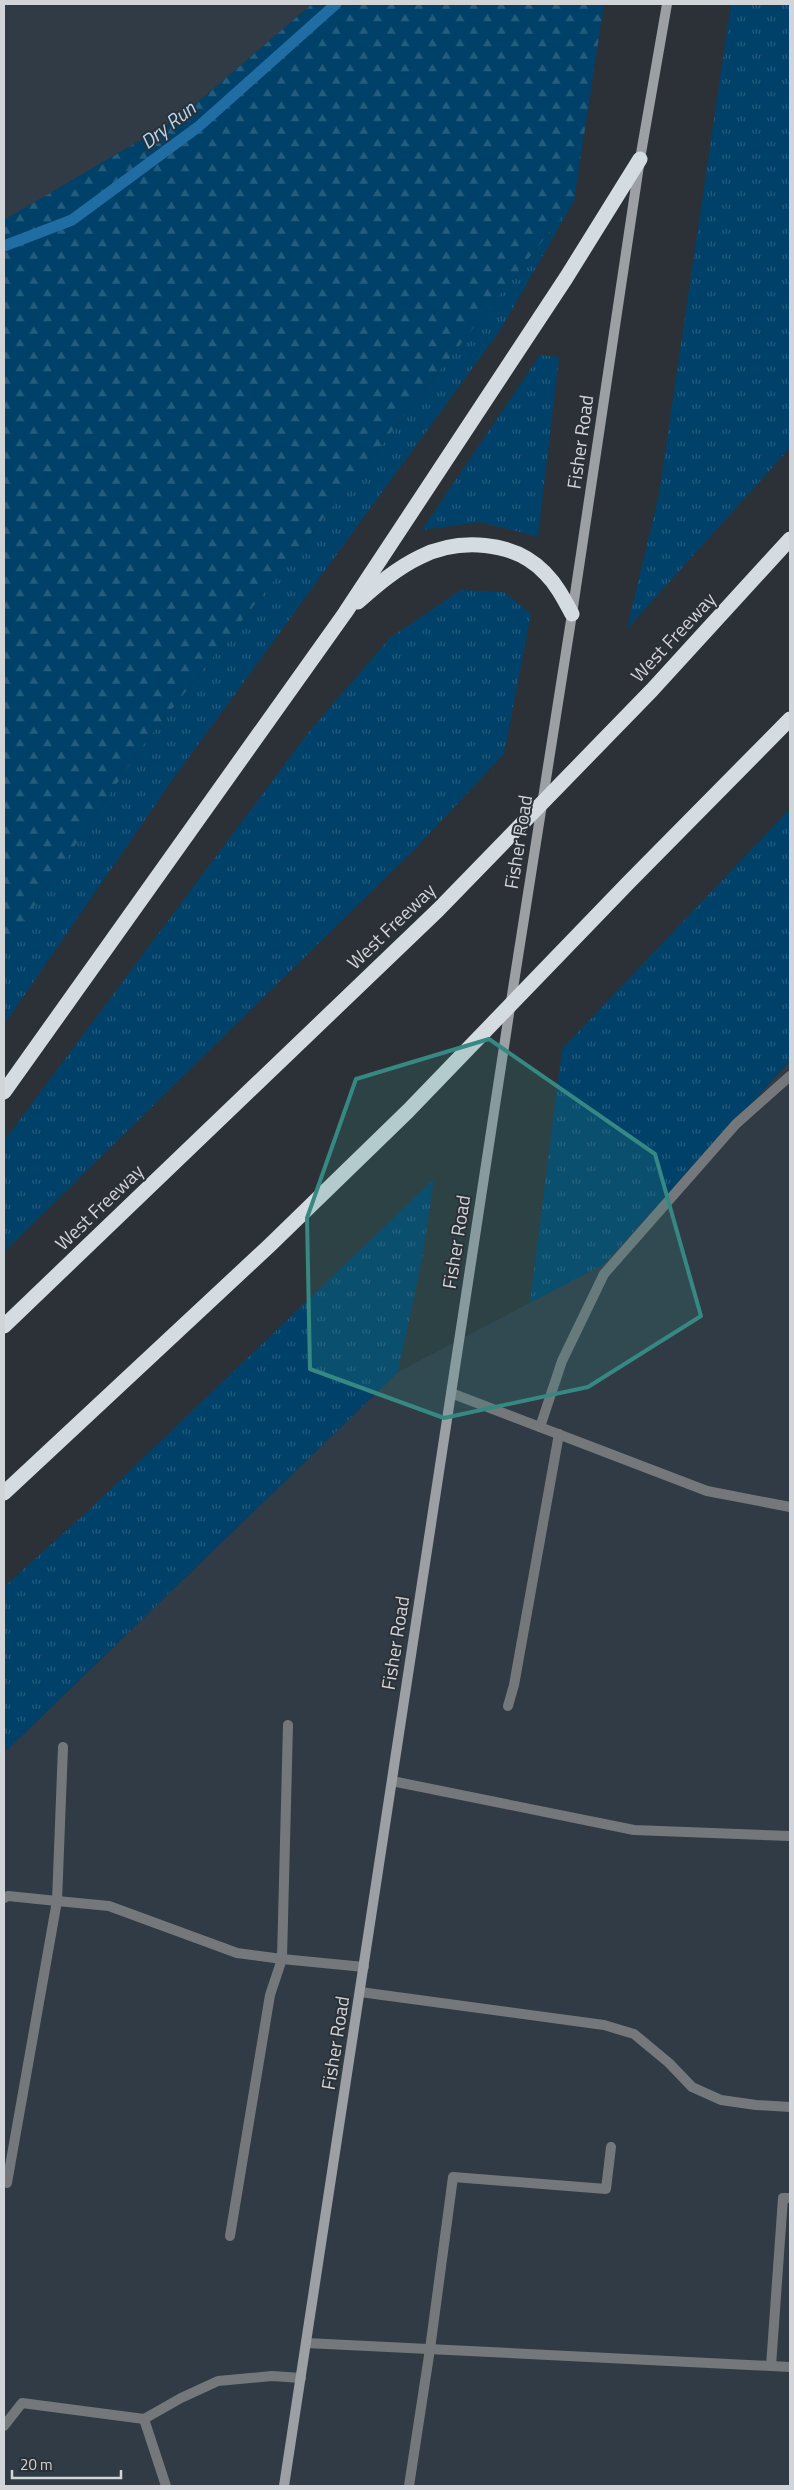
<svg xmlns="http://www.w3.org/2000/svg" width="794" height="2490" viewBox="0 0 794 2490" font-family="'Titillium Web',sans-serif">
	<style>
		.built { fill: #303b45 }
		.grass { fill: url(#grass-tufts) }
		.forest { fill: url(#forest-firs) }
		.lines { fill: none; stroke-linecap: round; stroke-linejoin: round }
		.stream { stroke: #1f6da3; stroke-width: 11 }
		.service { stroke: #75787b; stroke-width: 10 }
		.secondary { stroke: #9ca0a5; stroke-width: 10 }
		.motorway { stroke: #d4dce2; stroke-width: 15 }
		.marked { fill: #368983; fill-opacity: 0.2; stroke: #368983; stroke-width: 4; stroke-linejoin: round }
		.labels { text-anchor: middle; stroke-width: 4; stroke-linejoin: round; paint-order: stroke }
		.street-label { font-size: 19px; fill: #d1d4d8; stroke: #2b3136 }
		.water-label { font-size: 20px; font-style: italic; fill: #b3d6f5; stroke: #2b3136 }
	</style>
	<defs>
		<pattern id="grass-tufts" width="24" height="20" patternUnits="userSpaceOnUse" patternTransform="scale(1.25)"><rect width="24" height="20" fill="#004169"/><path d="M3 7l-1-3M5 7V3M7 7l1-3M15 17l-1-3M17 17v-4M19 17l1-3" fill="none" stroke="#245c7e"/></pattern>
		<pattern id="forest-firs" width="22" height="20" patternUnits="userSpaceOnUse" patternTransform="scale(1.25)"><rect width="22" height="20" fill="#004169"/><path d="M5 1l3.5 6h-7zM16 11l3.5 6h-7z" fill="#245c7e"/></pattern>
	</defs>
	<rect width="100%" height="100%" fill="#2b3136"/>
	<g class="built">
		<polygon points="4,4 312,4 182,116 4,220"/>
		<polygon points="790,1061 790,2486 4,2486 4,1753 398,1372 604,1264"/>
	</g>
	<g class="grass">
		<polygon points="731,4 790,4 790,448 627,629 659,494"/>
		<polygon points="574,201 501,329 171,782 4,1025 4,950 141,748"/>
		<polygon points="540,355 559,357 538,537 481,522 422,530"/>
		<polygon points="461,590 504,592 531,614 504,754 416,848 4,1252 4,1141 308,733 390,638"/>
		<polygon points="790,809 790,1061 604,1264 530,1303 562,1049"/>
		<polygon points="434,1179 423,1254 398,1372 4,1753 4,1587 89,1510"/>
	</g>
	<polygon class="forest" points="312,4 604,4 574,201 141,748 4,950 4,220 182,116"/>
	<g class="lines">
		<polyline class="stream" points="4,246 72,220 198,127 336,4"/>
		<g class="service">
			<polyline points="451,1393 707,1491 790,1507"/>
			<polyline points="540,1427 562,1361 604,1274 736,1124 790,1076"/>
			<polyline points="508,1706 514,1685 559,1434"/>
			<polyline points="288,1725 282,1959 364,1967"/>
			<polyline points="63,1747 57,1901 109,1906 237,1953 282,1959 270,1995 230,2236"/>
			<polyline points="392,1781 634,1830 790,1836"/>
			<polyline points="4,1898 8,1896 57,1901 7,2183"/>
			<polyline points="360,1992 604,2025 634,2034 669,2063 692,2087 721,2100 756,2105 790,2107"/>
			<polyline points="306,2343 771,2366 783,2198 790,2198"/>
			<polyline points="771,2366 790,2367"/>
			<polyline points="144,2419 166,2486"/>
			<polyline points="4,2426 22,2403 144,2419 181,2398 218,2381 272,2376 301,2378"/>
			<polyline points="409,2486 430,2349 453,2177 606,2189 611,2147"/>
		</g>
		<polyline class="secondary" points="284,2486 509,1014 572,614 640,159 667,4"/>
		<g class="motorway">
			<path d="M358,602C377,585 397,568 420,557C458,538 514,540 545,573C557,585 564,599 572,614"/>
			<polyline points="4,1092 345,613 566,278 640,159"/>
			<polyline points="4,1326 438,910 652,690 790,539"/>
			<polyline points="4,1493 270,1245 408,1111 629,882 790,719"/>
		</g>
	</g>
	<path class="marked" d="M489,1039L655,1154L701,1316L588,1387L444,1418L310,1369L307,1218L356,1079Z"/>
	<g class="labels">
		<g class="street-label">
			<text transform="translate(580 442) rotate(-82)" y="7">Fisher Road</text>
			<text transform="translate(673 637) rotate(-47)" y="7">West Freeway</text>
			<text transform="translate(518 842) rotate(-81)" y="7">Fisher Road</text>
			<text transform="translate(391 926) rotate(-44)" y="7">West Freeway</text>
			<text transform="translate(99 1207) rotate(-44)" y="7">West Freeway</text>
			<text transform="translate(456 1242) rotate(-81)" y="7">Fisher Road</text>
			<text transform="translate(395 1643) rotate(-81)" y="7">Fisher Road</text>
			<text transform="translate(335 2043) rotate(-81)" y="7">Fisher Road</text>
		</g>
		<g class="water-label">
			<text transform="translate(168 125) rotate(-38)" y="7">Dry Run</text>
		</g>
	</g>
	<rect width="794" height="2490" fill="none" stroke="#d1d4d8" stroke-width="10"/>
	<path d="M12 2470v8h109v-8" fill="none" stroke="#d1d4d8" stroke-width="2.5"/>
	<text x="20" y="2470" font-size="15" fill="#d1d4d8" stroke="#2b3136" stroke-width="4" paint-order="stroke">20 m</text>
</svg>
